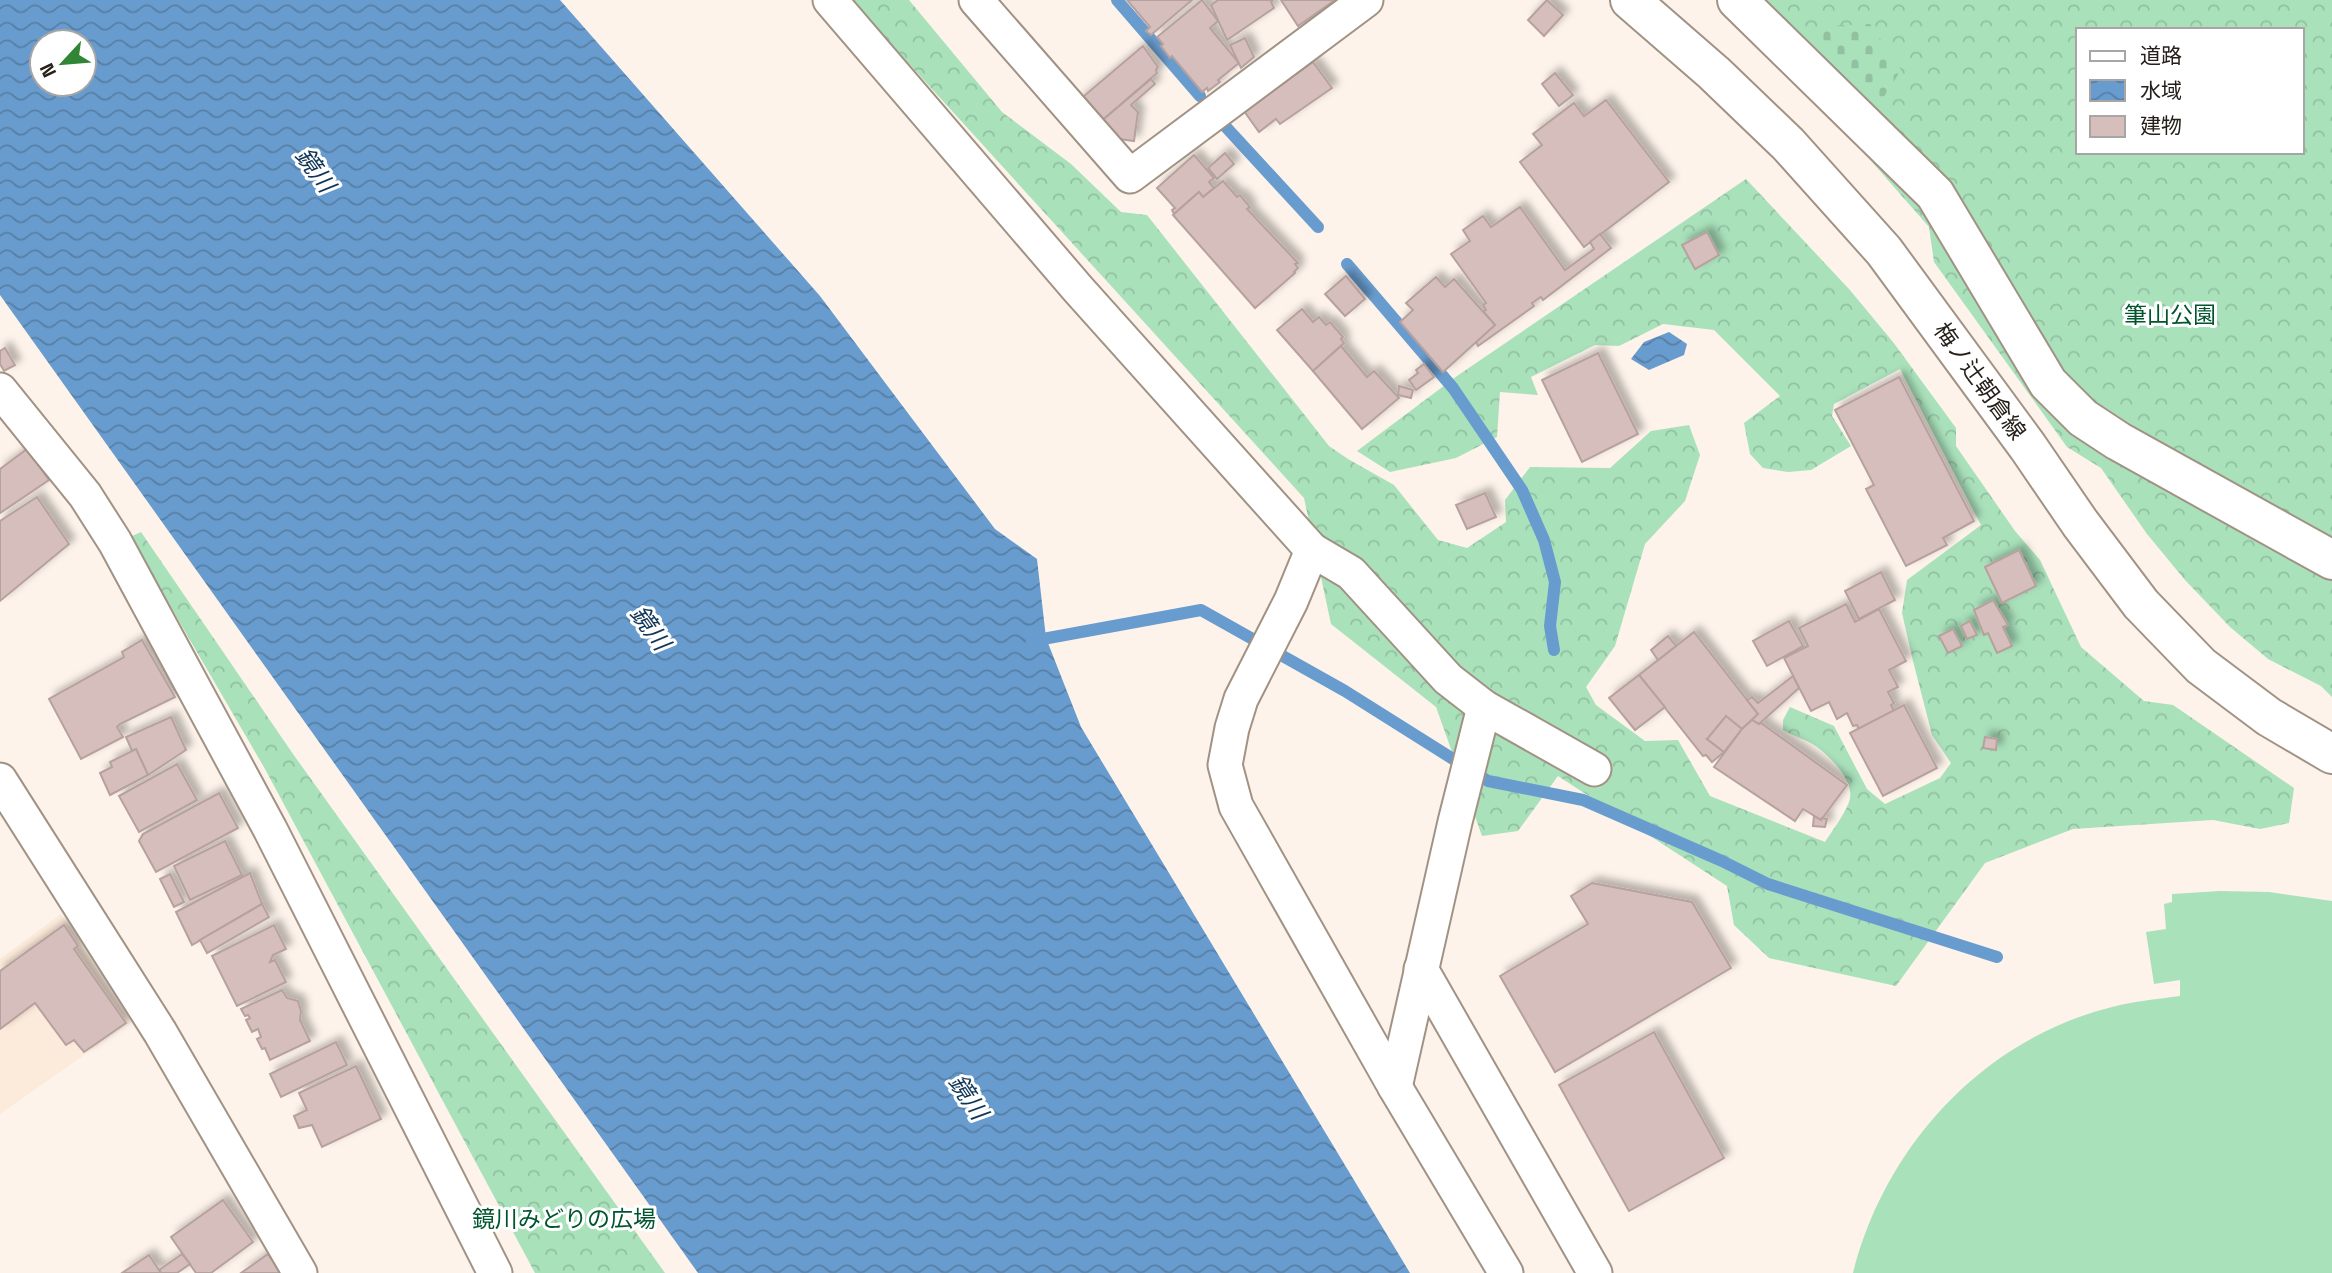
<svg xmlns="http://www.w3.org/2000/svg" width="2332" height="1273" viewBox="0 0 2332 1273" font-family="'Space Grotesk','Noto Sans JP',sans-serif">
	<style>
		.built { fill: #fceada }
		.forest { fill: url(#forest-crowns); fill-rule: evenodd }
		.cemetery { fill: url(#cemetery-stones) }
		.pitch { fill: #a9e1bb }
		.water { fill: url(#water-waves); fill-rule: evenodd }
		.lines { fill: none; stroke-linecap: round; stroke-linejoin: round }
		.stream { stroke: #699cce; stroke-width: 12 }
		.building { fill: #d5bebc; stroke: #b7a19f; stroke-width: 2; filter: url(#shadow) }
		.minor-casing { stroke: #a19284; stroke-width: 37 }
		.tertiary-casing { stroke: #a19284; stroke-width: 42 }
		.secondary-casing { stroke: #a19284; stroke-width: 42 }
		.minor { stroke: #fff; stroke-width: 33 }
		.tertiary { stroke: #fff; stroke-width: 38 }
		.secondary { stroke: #fff; stroke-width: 38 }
		.labels { text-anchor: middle; stroke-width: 6; stroke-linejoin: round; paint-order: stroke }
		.park-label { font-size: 23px; fill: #01552d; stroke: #fff }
		.street-label { font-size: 23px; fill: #26201b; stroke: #fff }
		.water-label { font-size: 24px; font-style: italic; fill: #0f3657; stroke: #fff }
	</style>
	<defs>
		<pattern id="forest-crowns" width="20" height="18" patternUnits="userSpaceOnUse" patternTransform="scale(1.75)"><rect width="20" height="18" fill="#a9e1bb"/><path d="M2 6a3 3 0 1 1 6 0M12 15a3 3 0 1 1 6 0" fill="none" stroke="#91c1a0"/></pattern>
		<pattern id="cemetery-stones" width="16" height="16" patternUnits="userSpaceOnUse" patternTransform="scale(1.75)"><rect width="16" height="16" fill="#a9e1bb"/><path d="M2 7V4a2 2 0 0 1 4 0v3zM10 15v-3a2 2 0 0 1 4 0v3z" fill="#91c1a0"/></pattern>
		<pattern id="water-waves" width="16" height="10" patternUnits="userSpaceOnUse" patternTransform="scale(1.75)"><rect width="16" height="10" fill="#699cce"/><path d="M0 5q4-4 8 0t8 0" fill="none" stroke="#567fa6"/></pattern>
		<filter id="shadow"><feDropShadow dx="6" dy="-6" stdDeviation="3.5" flood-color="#0004"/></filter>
	</defs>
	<rect width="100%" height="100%" fill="#fdf3ea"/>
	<polygon class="built" points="61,914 131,1022 0,1114 0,959"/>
	<g class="forest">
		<path d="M851,0H909L1002,112L1071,164L1121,212L1147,215L1329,446L1348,459L1394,485L1438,540L1467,548L1506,522L1505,500L1530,467L1610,468L1651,431L1689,425L1700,455L1685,501L1645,544L1615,646L1586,687L1596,705L1645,741L1678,740L1710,796L1825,842C1832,831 1848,810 1850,798C1854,780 1828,754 1814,745C1805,739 1793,736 1783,730V720L1790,707L1834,726L1867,789L1885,804L1940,778L1951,763L1932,735L1913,661L1902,613L1907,580L1981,525L1900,369L1834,404L1832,416L1851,446L1811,470L1788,472L1763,468L1750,454L1744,423L1780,396L1714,330L1663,324L1619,346L1595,345L1531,377L1538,395L1500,392L1497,437L1456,458L1390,472L1357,451L1457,376L1746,179L1849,289L1893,342L1956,428V446L2015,531L2040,560L2081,647L2144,701L2173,705L2294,788L2289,823L2260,829L2213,820L2073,829L1985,863L1896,986L1769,958L1734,925L1727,886L1558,776L1518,831L1482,836L1436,707L1331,624L1304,498Z"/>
		<path d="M1766,0H2332V697L2321,686L2268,659L2230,627L2185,580L2147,534L2101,468L2067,447L1934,262L1929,227L1823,106L1811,60ZM2078,30H2302V152H2078Z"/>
		<polygon points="141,532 293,754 665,1273 535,1273 265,769 130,537"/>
	</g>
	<polygon class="cemetery" points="1870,24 1901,70 1883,98 1857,83 1817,39 1827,26"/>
	<path class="pitch" d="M2220,891L2269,892L2332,901V1273H1853C1885,1146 1983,1039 2112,1007C2134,1001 2158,999 2180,996V980L2154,984L2146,932L2166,929L2164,904L2172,902V894Z"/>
	<g class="water">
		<path d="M0,0H560L820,296L995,529L1037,559L1046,638L1081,727L1410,1273H698L0,295ZM42,42H84V84H42Z"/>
		<polygon points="1669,332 1687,344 1684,355 1649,370 1631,359 1644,342"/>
	</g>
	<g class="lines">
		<g class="stream">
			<polyline points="1117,0 1200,96"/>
			<polyline points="1225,126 1318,227"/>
			<polyline points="1347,264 1453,388 1522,490 1544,540 1555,582 1550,626 1554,650"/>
			<polyline points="1032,641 1201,610 1345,691 1488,781 1583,800 1722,861 1768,884 1997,957"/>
		</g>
	</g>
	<g class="building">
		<polygon points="1127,0 1192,0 1151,35 1146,31 1150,27"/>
		<polygon points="1202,0 1218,21 1210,28 1239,63 1218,80 1220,82 1208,91 1207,88 1202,92 1172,56 1170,58 1161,46 1163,44 1157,37"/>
		<polygon points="1218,0 1273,0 1271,2 1274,8 1227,40 1211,5"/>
		<polygon points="1281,0 1335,0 1298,26"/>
		<polygon points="1547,0 1563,15 1544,36 1528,20"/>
		<polygon points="1245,38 1254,57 1241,68 1230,45"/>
		<polygon points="1143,46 1158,67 1156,70 1157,73 1098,124 1078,101"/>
		<polygon points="1313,62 1332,88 1280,124 1276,119 1259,132 1244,111"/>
		<polygon points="1555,73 1573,95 1559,106 1542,84"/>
		<polygon points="1151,79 1155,84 1131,105 1138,112 1134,141 1106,137 1098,124"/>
		<polygon points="1606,100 1669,182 1584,247 1520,162 1542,145 1533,134 1574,103 1584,116"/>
		<polygon points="1225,153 1234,164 1217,179 1208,168"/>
		<polygon points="1194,155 1214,178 1209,182 1214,188 1203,197 1199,192 1174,214 1172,210 1175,208 1157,188"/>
		<polygon points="1223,181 1237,197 1240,195 1250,207 1247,209 1298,263 1295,264 1298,268 1294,272 1295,273 1255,308 1173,215 1199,192 1203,197"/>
		<polygon points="1520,207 1565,270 1594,249 1590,242 1600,234 1611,248 1543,300 1541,297 1532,303 1534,306 1478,346 1476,342 1495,325 1483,311 1486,310 1483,305 1486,303 1451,254 1470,241 1463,230 1483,216 1491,227"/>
		<polygon points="1707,232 1719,255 1695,269 1682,245"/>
		<polygon points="1346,276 1365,299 1345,316 1325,294"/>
		<polygon points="1436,277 1445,287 1454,279 1495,325 1443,372 1400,322 1413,310 1406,303"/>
		<polygon points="1302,309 1313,322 1319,317 1326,325 1330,322 1343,337 1341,339 1344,343 1313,371 1277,330"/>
		<polygon points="1341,346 1367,377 1374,371 1399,398 1362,429 1313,371"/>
		<polygon points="5,348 15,365 4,371 0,364 0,351"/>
		<polygon points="1598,353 1638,434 1582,462 1542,380"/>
		<polygon points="1424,364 1434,377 1416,390 1409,380 1418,373 1416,370"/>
		<polygon points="1899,377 1974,521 1943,538 1947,545 1906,566 1866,489 1874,485 1835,410"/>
		<polygon points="1399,386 1413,390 1411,398 1398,395"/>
		<polygon points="27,449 49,480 0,513 0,469"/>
		<polygon points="1485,493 1496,517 1467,529 1456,505"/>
		<polygon points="37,497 69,544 0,601 0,521"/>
		<polygon points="2019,550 2036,586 2002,603 1985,567"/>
		<polygon points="1881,572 1895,600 1859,619 1845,591"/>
		<polygon points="1993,600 2008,625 2003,627 2012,646 1997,653 1988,633 1984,635 1974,610"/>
		<polygon points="1846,604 1855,622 1879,609 1906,661 1889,670 1898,687 1888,692 1894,703 1891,705 1894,711 1859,729 1857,725 1853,726 1847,713 1837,719 1829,702 1811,711 1784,658 1808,646 1799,628"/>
		<polygon points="1789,621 1803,646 1767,666 1753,641"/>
		<polygon points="1970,621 1977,635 1967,639 1961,626"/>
		<polygon points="1953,629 1962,646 1948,653 1939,636"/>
		<polygon points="1694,632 1758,714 1742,729 1707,739 1724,752 1712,762 1706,755 1703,756 1639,675"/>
		<polygon points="1668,636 1676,646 1658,660 1651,650"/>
		<polygon points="142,640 175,697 120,724 117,727 123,737 81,759 49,699 124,657 122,652"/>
		<polygon points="1639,675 1665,707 1635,730 1609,698"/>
		<polygon points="1793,676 1799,688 1759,724 1752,720 1758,714 1747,700 1752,697 1758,703"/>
		<polygon points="1904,705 1937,768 1883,796 1850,733"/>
		<polygon points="1726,716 1742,729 1724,752 1707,739"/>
		<polygon points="171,717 186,750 148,775 136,749 132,751 126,737"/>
		<polygon points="1752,720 1759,724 1761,723 1847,785 1821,820 1803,809 1795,821 1714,767 1742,729"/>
		<polygon points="1985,737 1997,739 1996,750 1983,748"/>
		<polygon points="136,749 148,775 110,795 100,773 112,767 110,762"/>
		<polygon points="177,764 197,800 139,832 119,796"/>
		<polygon points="219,793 238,828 156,872 139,841 143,834"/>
		<polygon points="1814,816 1821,820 1822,818 1827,819 1825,827 1813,826"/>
		<polygon points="225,841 242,875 190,900 174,866"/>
		<polygon points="250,873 262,904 192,945 176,912"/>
		<polygon points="170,874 184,902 174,907 160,879"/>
		<polygon points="1592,883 1692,902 1731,968 1555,1072 1500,976 1588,924 1571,896"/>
		<polygon points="262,904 269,917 207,953 200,940"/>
		<polygon points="64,925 78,946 74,949 126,1023 84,1052 74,1040 66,1045 35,1003 0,1029 0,971"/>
		<polygon points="274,925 286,949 273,955 270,962 275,960 286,982 237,1006 212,956"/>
		<polygon points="282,990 287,998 298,1001 301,1011 300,1020 310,1041 270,1060 265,1048 262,1049 257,1039 261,1037 258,1029 252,1032 246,1020 250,1018 248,1015 245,1016 241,1009"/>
		<polygon points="1654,1032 1724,1158 1629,1211 1559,1085"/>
		<polygon points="336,1042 347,1065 281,1097 270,1074"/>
		<polygon points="356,1066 381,1119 322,1147 312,1125 299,1128 294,1116 307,1110 299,1093"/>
		<polygon points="223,1200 253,1242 211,1273 196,1273 171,1237"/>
		<polygon points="182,1254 190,1264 177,1273 161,1273 159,1270"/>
		<polygon points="268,1254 281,1273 241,1273"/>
		<polygon points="149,1255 161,1273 122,1273"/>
	</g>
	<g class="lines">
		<defs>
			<g id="minor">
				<polyline points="830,0 1078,289 1312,550 1291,601 1241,699 1232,728 1225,765 1236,806 1395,1087 1506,1273"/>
				<polyline points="976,0 1130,176 1366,0"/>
				<polyline points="0,390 85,495 115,542 270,829 495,1273"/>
				<polyline points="1312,550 1351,573 1448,679 1484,707 1594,769"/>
				<polyline points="0,780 160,1032 300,1273"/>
				<polyline points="1421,969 1595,1273"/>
				<polyline points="1395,1087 1455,822 1484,707"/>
			</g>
			<polyline id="tertiary" points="1737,0 1935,194 2048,383 2083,418 2118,441 2332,560"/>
			<polyline id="secondary" points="1630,0 1714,73 1788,144 1884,251 2028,447 2080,523 2141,604 2201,666 2269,717 2332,754"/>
		</defs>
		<use href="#minor" class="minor-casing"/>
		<use href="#tertiary" class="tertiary-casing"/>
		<use href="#secondary" class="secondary-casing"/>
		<use href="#minor" class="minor"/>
		<use href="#tertiary" class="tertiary"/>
		<use href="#secondary" class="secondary"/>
	</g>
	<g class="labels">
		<g class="park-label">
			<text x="2170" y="323">筆山公園</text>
			<text x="564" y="1227">鏡川みどりの広場</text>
		</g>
		<g class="street-label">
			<text transform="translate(1980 381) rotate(54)" y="8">梅ノ辻朝倉線</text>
		</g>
		<g class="water-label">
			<text transform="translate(315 170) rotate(54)" y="8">鏡川</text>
			<text transform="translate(650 628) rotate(54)" y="8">鏡川</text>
			<text transform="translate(968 1097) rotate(56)" y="8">鏡川</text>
		</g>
	</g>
	<rect x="2076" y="28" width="228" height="126" fill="#ffffff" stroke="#a8a6a4" stroke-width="2"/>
	<rect x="2090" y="51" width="35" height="10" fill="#ffffff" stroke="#a8a6a4" stroke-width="2"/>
	<text x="2140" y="63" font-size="21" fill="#26201b">道路</text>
	<rect x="2090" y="80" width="35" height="21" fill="url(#water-waves)" stroke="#a8a6a4" stroke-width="2"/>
	<text x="2140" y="98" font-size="21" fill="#26201b">水域</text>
	<rect x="2090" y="116" width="35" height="21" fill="#d5bebc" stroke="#a8a6a4" stroke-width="2"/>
	<text x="2140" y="133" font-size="21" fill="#26201b">建物</text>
	<g transform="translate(63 63) rotate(244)"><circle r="33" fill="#ffffff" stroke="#a8a6a4" stroke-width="2"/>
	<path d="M0-5L12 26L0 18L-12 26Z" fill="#308635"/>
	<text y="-10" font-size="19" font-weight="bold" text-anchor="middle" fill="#26201b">N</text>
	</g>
</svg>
